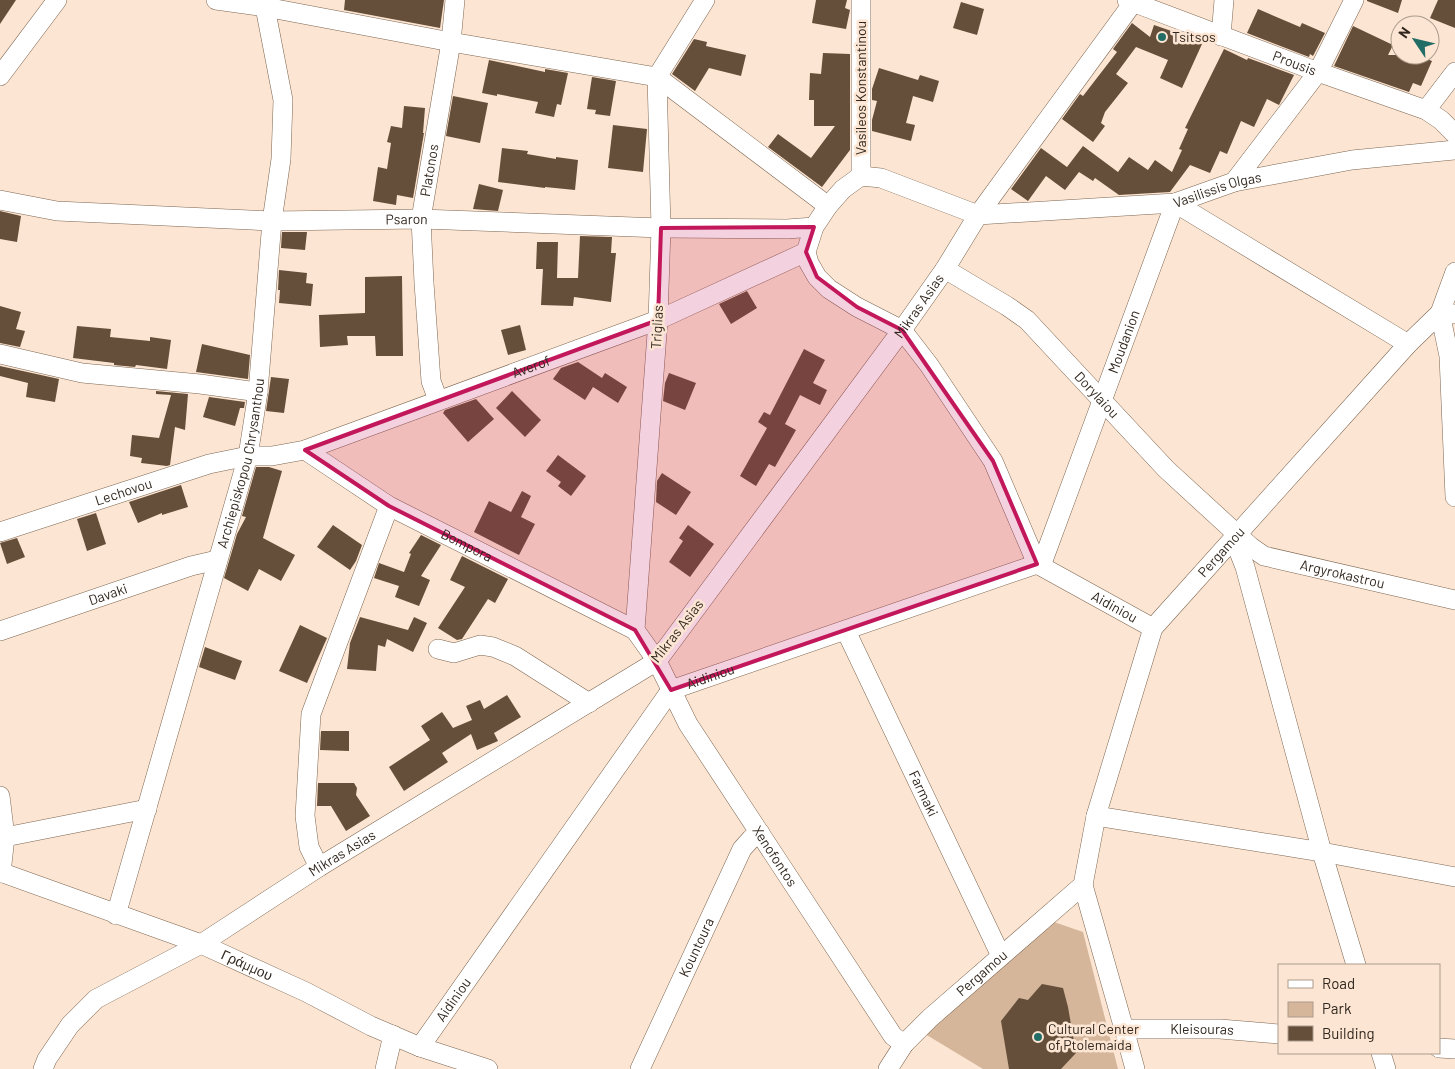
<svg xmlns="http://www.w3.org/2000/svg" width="1455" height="1069" viewBox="0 0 1455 1069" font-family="Barlow,sans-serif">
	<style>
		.green { fill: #d5b69b }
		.building { fill: #654f3a }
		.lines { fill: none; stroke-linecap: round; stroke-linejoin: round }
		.minor-casing { stroke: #7d6651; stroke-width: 20 }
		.minor { stroke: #fff; stroke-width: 19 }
		.marked { fill: #c2185b; fill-opacity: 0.2; stroke: #c2185b; stroke-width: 4; stroke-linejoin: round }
		.poi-dot { fill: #236d67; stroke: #fce6d3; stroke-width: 2 }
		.labels { text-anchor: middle; stroke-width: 5; stroke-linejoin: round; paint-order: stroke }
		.poi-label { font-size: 14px; fill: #31271e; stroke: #fce6d3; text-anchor: start }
		.street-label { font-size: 14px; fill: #31271e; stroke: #fce6d3 }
	</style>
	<rect width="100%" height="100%" fill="#fce6d3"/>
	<polygon class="green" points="1054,922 1083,932 1118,1069 983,1069 925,1034"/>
	<g class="building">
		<polygon points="0,0 16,0 0,24"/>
		<polygon points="345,0 444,0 440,28 344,10"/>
		<polygon points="816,0 847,0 845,8 850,10 846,29 812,23"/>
		<polygon points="1367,0 1402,0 1398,13 1367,1"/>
		<polygon points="1438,0 1455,0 1455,28 1430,18"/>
		<polygon points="961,2 984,9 977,35 953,28"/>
		<polygon points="1258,9 1300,27 1302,23 1325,33 1313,56 1310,54 1309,57 1247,33"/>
		<polygon points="1132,23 1150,37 1154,25 1180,34 1202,44 1182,88 1160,78 1168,60 1136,47 1116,74 1128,83 1105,112 1101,123 1105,126 1093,142 1062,119 1080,94 1083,96 1117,52 1113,49"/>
		<polygon points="1353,26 1393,45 1388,55 1417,55 1432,61 1421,86 1413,83 1409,92 1334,66"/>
		<polygon points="694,39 707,42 706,46 746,55 741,76 709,68 695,91 672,74"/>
		<polygon points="1224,49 1247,60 1248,58 1294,75 1279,105 1267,99 1254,127 1241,121 1227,154 1220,151 1210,173 1190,165 1170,192 1119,195 1095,178 1093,181 1079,172 1065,190 1046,176 1028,201 1011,189 1041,148 1067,167 1083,146 1118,172 1129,157 1148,170 1155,160 1172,172 1182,150 1179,149 1188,129 1185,128"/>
		<polygon points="823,53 850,54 850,150 822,187 768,147 778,134 811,158 835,126 814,126 814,100 809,100 810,73 821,74"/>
		<polygon points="489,60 545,72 545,69 568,73 561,105 557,104 554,117 535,113 538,102 497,94 497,96 482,93"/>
		<polygon points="879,68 918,80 920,75 939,81 933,102 913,96 906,123 915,125 911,141 872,131 872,120 877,101 872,100 872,89"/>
		<polygon points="592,77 616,81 610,116 595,114 596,110 587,109"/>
		<polygon points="453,96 488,103 480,143 446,136"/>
		<polygon points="404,106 425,108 423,133 424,133 413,198 397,195 396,205 373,201 378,167 387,169 391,143 387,142 391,126 402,128"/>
		<polygon points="613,125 647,129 643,172 608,168"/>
		<polygon points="502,148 528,151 527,154 556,159 556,157 578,160 575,190 545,187 545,188 498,182"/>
		<polygon points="479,184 503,190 498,211 473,209"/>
		<polygon points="0,211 21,216 17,242 0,239"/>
		<polygon points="282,232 307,232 305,250 281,248"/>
		<polygon points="580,236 612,237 611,253 616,253 611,302 574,297 573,306 541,305 543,269 536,269 537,242 558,242 557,278 578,278"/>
		<polygon points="279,270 307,273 306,283 313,284 311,306 279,303 280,290 278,290"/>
		<polygon points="402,276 403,356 376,356 375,336 347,336 348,345 320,347 319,315 365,313 365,277"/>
		<polygon points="747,291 757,308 731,324 719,304"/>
		<polygon points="0,306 21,312 16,329 25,331 20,347 0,343"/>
		<polygon points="520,325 526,350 508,355 501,330"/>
		<polygon points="77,326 111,329 110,337 150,341 150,337 171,340 167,369 136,365 135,367 114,365 114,363 73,358"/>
		<polygon points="202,344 250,355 248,379 196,372"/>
		<polygon points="804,349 825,360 813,383 827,390 820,405 800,395 785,424 796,430 775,467 769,464 756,486 740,476 767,428 758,422 764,412 770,415"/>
		<polygon points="578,362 602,378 605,373 627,387 618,403 593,387 585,400 553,379 561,368"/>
		<polygon points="0,366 59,379 55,402 26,397 28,383 0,376"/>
		<polygon points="669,373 696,383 685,410 663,401 665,383"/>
		<polygon points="271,377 289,379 284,413 266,411"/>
		<polygon points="156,391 188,394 185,430 175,427 170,465 167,466 141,463 142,458 130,456 132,435 159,438 171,395 156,394"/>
		<polygon points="512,391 541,420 525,437 496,408"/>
		<polygon points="209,397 245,402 244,408 240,408 235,426 203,417"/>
		<polygon points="476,399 494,419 468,442 443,413 445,410"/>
		<polygon points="558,455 586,476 571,496 558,486 561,482 546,471"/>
		<polygon points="256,467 269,467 282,471 263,538 295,555 281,581 259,569 248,591 224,578 237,534 246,517 242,516"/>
		<polygon points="662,473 691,492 676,515 656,502 657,481"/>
		<polygon points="181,485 188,507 162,515 162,513 138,523 129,502"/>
		<polygon points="522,491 531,496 521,517 535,524 519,555 474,532 489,501 511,512"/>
		<polygon points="96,513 106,544 87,551 77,519"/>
		<polygon points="333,525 362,545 356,561 350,570 317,547"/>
		<polygon points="688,525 714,544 690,577 669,562 683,541 679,538"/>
		<polygon points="421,535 441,545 421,576 430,580 419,606 395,597 399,586 374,578 379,563 404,572 411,554 409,553"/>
		<polygon points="17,538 25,557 7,564 0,543"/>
		<polygon points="462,556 508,579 495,603 488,599 462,639 457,640 438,628 465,587 450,580"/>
		<polygon points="360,617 408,630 414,617 427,623 413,652 387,639 385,647 378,645 376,671 347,669 350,643"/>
		<polygon points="300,625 327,638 307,683 279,671"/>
		<polygon points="205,647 242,661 235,680 199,667"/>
		<polygon points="507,695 521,717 494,733 498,741 477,750 471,734 442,753 448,762 404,791 389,767 430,740 421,726 442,712 453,728 472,720 466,706 480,700 484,709"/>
		<polygon points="321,731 349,731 349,751 320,750"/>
		<polygon points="318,783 354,783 357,788 356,795 370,816 346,831 331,806 317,806"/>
		<polygon points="1042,984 1063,988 1068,1007 1076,1053 1061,1069 1009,1069 1001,1021 1019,998 1028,1000"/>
	</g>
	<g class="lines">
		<defs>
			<g id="minor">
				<polyline points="216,0 265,7 451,42 657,77 828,206"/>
				<path id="s1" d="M705,0L657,77L661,228L658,320L635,630L657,661L688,724L893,1036L904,1044"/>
				<path id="s2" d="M1127,0L1318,72L1426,110L1441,120L1455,134"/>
				<polyline points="1221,36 1224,0"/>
				<polyline points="0,76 57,0"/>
				<polyline points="1426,110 1455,72"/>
				<polyline points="861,176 861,0"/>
				<polyline points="1234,182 1318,72 1354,0"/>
				<path id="s3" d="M0,200L57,211L272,221L421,219L661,228L787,229L814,227"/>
				<polyline points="1175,203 1408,344"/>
				<path id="s4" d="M945,269L1007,306L1027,320L1166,469L1251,547L1264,556L1455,600"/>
				<polyline points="1455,314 1440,313 1449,356 1455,497"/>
				<polyline points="0,354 82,373 200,384 258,392"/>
				<path id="s5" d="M438,400L431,381L424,283L421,219L451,42L455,0"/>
				<path id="s6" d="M305,450L389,506L635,630"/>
				<path id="s7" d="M0,532L209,464L248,456H272L305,450L658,320L806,252"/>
				<polyline points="1234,539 1245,567 1322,852 1356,965"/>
				<path id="s8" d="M1037,564L993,461L929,365L902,330L857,307L829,289L817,277L809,263L806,252L814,227L828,206L843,189L861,176L881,178L978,215L1175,203L1234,182L1352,160L1455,150"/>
				<path id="s9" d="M1041,566L1175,203"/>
				<path id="s10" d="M0,631L191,566L217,560"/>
				<path id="s11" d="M846,631L1001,956"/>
				<polyline points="438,649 454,653 480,645 493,647 515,656 589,703"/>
				<polyline points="0,796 5,837 1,873"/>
				<polyline points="1096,816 1322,852 1455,877"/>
				<polyline points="5,837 147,809"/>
				<polyline points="319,867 309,847 305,816 311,714 389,506"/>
				<path id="s12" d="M0,872L201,944L306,992L371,1026L420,1047L488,1069"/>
				<polyline points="1083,885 1124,1029 1135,1069"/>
				<path id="s13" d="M116,915L248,456L258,392L272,221L281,159L283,100L265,7L266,0"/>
				<path id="s14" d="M1124,1029H1220L1279,1034"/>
				<path id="s15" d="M420,1047L671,690L1037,564L1153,628"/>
				<polyline points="1439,1048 1455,1049"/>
				<polyline points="1381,1053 1386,1069"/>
				<path id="s16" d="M43,1069L47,1059L70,1025L96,999L201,944L319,867L657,661L902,330L945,269L978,215L1135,0"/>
				<polyline points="385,1069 393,1035"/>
				<path id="s17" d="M640,1069L742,849L751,839L760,833"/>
				<path id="s18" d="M888,1069L904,1044L930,1018L1083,885L1096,816L1153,628L1408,344L1440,313L1455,272"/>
			</g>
		</defs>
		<use href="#minor" class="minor-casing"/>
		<use href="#minor" class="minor"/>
	</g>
	<path class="marked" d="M814,227L806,252L817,277L857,307L902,330L993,461L1037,564L671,690L635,630L389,506L305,450L658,320L661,228Z"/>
	<g class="poi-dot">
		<circle cx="1162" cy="37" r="5"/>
		<circle cx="1038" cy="1037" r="5"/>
	</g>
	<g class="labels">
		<g class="poi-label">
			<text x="1172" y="42">Tsitsos</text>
			<text x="1048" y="1034">Cultural Center<tspan x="1048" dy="16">of Ptolemaida</tspan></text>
		</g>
		<g class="street-label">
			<text dy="5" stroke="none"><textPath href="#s2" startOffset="179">Prousis</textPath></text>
			<text transform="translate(861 88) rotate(-90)" y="5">Vasileos Konstantinou</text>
			<text dy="5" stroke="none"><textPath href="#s5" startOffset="232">Platonos</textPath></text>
			<text dy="5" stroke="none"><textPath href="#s8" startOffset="862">Vasilissis Olgas</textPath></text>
			<text dy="5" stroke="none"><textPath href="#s3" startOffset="408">Psaron</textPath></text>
			<text dy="5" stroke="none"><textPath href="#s16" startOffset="1185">Mikras Asias</textPath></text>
			<text transform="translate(657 327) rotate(-87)" y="5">Triglias</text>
			<text dy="5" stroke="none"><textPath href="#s9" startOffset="239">Moudanion</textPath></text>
			<text dy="5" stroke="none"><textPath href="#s7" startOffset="558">Averof</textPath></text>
			<text dy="5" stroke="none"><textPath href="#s4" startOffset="199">Dorylaiou</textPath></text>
			<text dy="5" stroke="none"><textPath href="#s13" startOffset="469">Archiepiskopou Chrysanthou</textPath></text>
			<text dy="5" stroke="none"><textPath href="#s7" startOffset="130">Lechovou</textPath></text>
			<text dy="5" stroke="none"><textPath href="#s6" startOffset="188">Bompora</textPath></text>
			<text dy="5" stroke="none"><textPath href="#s18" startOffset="638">Pergamou</textPath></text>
			<text dy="5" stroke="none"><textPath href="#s4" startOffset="512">Argyrokastrou</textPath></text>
			<text dy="5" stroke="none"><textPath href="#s10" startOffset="114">Davaki</textPath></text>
			<text dy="5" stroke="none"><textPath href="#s15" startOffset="912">Aidiniou</textPath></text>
			<text transform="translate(677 631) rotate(-52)" y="5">Mikras Asias</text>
			<text dy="5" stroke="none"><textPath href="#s15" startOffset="478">Aidiniou</textPath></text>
			<text dy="5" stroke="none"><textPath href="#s11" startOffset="180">Farmaki</textPath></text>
			<text dy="5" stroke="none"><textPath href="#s16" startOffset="375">Mikras Asias</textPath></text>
			<text dy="5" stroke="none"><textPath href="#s1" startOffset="911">Xenofontos</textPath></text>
			<text dy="5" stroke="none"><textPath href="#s17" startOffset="134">Kountoura</textPath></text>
			<text dy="5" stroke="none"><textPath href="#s12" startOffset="264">Γράμμου</textPath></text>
			<text dy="5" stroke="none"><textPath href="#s18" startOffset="135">Pergamou</textPath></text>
			<text dy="5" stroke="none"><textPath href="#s15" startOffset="58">Aidiniou</textPath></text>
			<text dy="5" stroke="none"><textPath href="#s14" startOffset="78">Kleisouras</textPath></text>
		</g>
	</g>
	<rect x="1278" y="964" width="162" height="90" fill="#fce6d3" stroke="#ab9a8b"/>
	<rect x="1288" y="980" width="25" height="8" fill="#ffffff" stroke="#ab9a8b"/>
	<text x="1322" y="989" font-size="15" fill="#31271e">Road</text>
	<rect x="1288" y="1002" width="25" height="15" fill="#d5b69b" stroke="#ab9a8b"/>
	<text x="1322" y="1014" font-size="15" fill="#31271e">Park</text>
	<rect x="1288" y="1026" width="25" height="15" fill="#654f3a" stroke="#ab9a8b"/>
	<text x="1322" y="1039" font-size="15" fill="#31271e">Building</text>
	<g transform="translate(1415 40) rotate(305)"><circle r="24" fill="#fce6d3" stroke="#ab9a8b"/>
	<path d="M0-4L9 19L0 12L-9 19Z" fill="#236d67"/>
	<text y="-8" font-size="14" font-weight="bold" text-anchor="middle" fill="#31271e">N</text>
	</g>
</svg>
